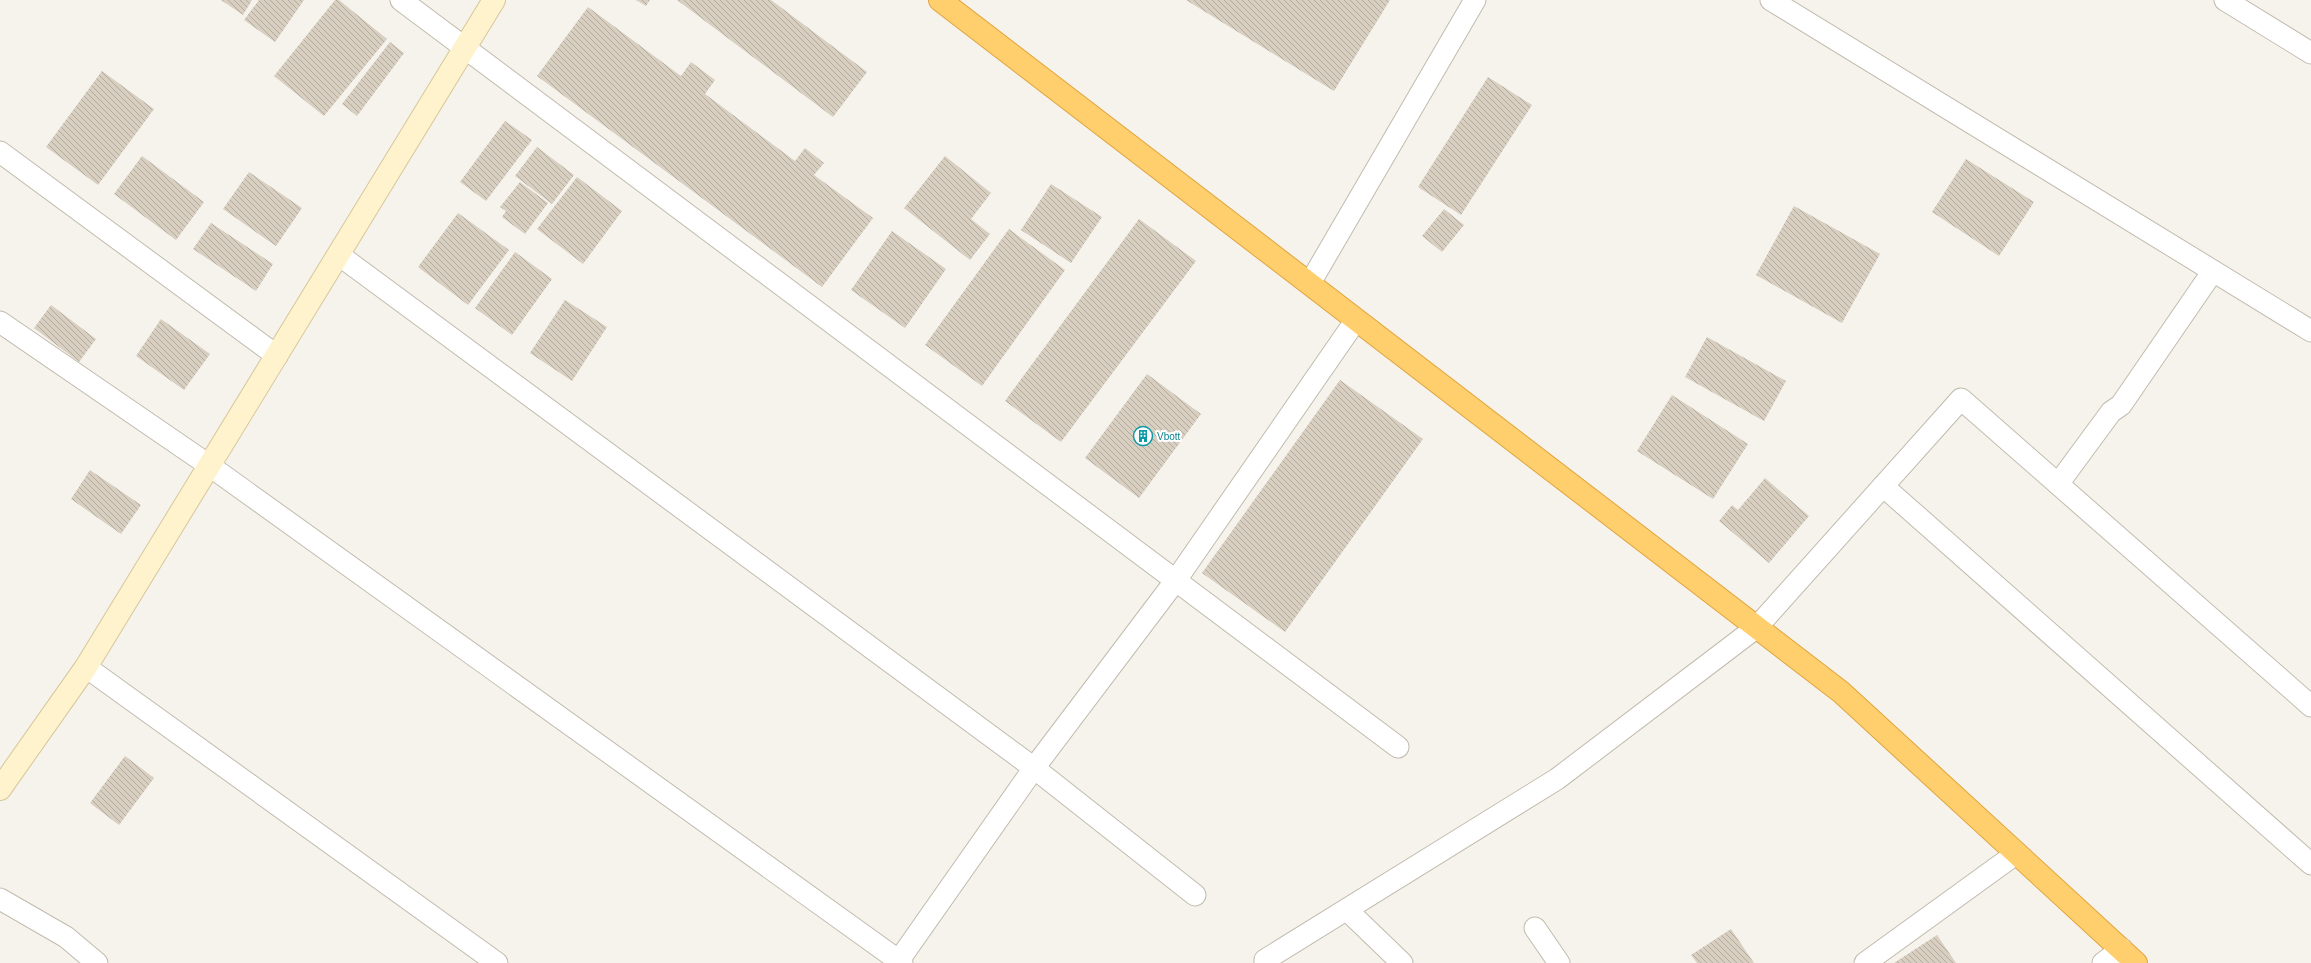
<svg xmlns="http://www.w3.org/2000/svg" width="2311" height="963" viewBox="0 0 2311 963" font-family="Helvetica,sans-serif">
	<style>
		.building { fill: url(#building-back-hatch) }
		.lines { fill: none; stroke-linecap: round; stroke-linejoin: round }
		.street-casing { stroke: #c2bbae; stroke-width: 23 }
		.secondary-casing { stroke: #d6c79b; stroke-width: 24 }
		.highway-casing { stroke: #e0a43c; stroke-width: 24 }
		.street { stroke: #fff; stroke-width: 21 }
		.secondary { stroke: #fff3cd; stroke-width: 22 }
		.highway { stroke: #ffcf6e; stroke-width: 22 }
		.labels { text-anchor: middle; stroke-width: 4; stroke-linejoin: round; paint-order: stroke }
		.culture-label { font-size: 10px; fill: #0d838f; stroke: #fff; text-anchor: start }
	</style>
	<defs>
		<pattern id="building-back-hatch" width="6" height="6" patternUnits="userSpaceOnUse"><rect width="6" height="6" fill="#d8cfc1"/><path d="M-1 5l2 2M0 0l6 6M5-1l2 2" fill="none" stroke="#b1aa9e"/></pattern>
	</defs>
	<rect width="100%" height="100%" fill="#f6f3ec"/>
	<g class="building">
		<polygon points="221,0 252,0 243,15"/>
		<polygon points="259,0 304,0 275,42 244,20"/>
		<polygon points="335,0 339,0 387,39 324,116 274,76"/>
		<polygon points="636,0 650,0 646,6"/>
		<polygon points="677,0 771,0 867,72 833,117"/>
		<polygon points="1186,0 1390,0 1334,91"/>
		<polygon points="588,7 681,76 691,62 715,80 705,94 795,161 805,148 824,163 814,175 873,218 822,287 537,76"/>
		<polygon points="390,42 404,53 357,116 342,104"/>
		<polygon points="102,71 154,109 98,185 46,147"/>
		<polygon points="1488,77 1532,105 1461,215 1418,187"/>
		<polygon points="505,121 532,140 486,201 460,182"/>
		<polygon points="537,147 574,175 552,204 515,176"/>
		<polygon points="142,156 204,202 176,240 114,194"/>
		<polygon points="945,156 991,193 971,219 990,234 970,260 904,208"/>
		<polygon points="1966,159 2034,202 1999,256 1932,212"/>
		<polygon points="249,172 302,208 276,246 223,209"/>
		<polygon points="577,177 622,211 583,264 537,229"/>
		<polygon points="520,182 548,203 525,234 502,217 506,211 500,207"/>
		<polygon points="1051,184 1102,217 1071,263 1021,230"/>
		<polygon points="1794,206 1880,254 1842,323 1756,275"/>
		<polygon points="1444,209 1464,225 1442,252 1422,236"/>
		<polygon points="458,213 509,250 468,305 418,267"/>
		<polygon points="1139,219 1196,261 1061,442 1005,401"/>
		<polygon points="211,223 273,264 256,291 193,249"/>
		<polygon points="1009,229 1065,270 982,386 925,345"/>
		<polygon points="892,231 946,269 905,328 851,290"/>
		<polygon points="515,252 552,279 512,335 475,308"/>
		<polygon points="565,300 607,327 572,381 530,353"/>
		<polygon points="51,305 96,339 79,362 34,328"/>
		<polygon points="161,319 210,354 184,390 136,356"/>
		<polygon points="1707,337 1786,381 1764,421 1685,377"/>
		<polygon points="1147,374 1201,414 1139,498 1085,458"/>
		<polygon points="1340,380 1423,439 1285,632 1202,573"/>
		<polygon points="1672,395 1748,444 1713,499 1637,451"/>
		<polygon points="90,470 141,505 121,534 71,499"/>
		<polygon points="1765,478 1809,516 1769,563 1719,521 1732,505 1738,510"/>
		<polygon points="125,756 154,778 119,825 90,803"/>
		<polygon points="1731,929 1754,963 1697,963 1691,955"/>
		<polygon points="1937,935 1956,963 1894,963"/>
	</g>
	<g class="lines">
		<defs>
			<g id="street">
				<polyline points="401,0 1398,747"/>
				<polyline points="1771,0 2311,331"/>
				<polyline points="2225,0 2311,53"/>
				<polyline points="0,152 277,356"/>
				<polyline points="339,255 1034,768 1176,580 1356,320"/>
				<polyline points="1310,283 1475,0"/>
				<polyline points="0,322 210,466 902,963"/>
				<polyline points="2058,484 2111,412 2121,405 2213,271"/>
				<polyline points="1883,486 2311,864"/>
				<polyline points="86,667 497,963"/>
				<polyline points="0,899 66,937 97,963"/>
				<polyline points="1347,910 1402,963"/>
				<polyline points="1535,928 1559,963"/>
				<polyline points="897,963 1034,768 1195,895"/>
				<polyline points="1265,963 1265,960 1557,779 1757,627 1961,399 2311,706"/>
				<polyline points="1865,963 2017,853"/>
				<polyline points="2103,963 2122,949"/>
			</g>
			<polyline id="secondary" points="0,789 86,667 494,0"/>
			<polyline id="highway" points="940,0 1841,692 2136,963"/>
		</defs>
		<use href="#street" class="street-casing"/>
		<use href="#secondary" class="secondary-casing"/>
		<use href="#highway" class="highway-casing"/>
		<use href="#street" class="street"/>
		<use href="#secondary" class="secondary"/>
		<use href="#highway" class="highway"/>
	</g>
	<defs>
		<symbol id="building-ring" viewBox="-11 -11 22 22"><circle r="9.5" fill="#fff" stroke="#0f9aa8" stroke-width="1.5"/><path d="M-4-6H4V6H1V3H-1V6H-4ZM-2.5-4.3h1.7v1.8h-1.7ZM.8-4.3h1.7v1.8H.8ZM-2.5-1h1.7V.8h-1.7ZM.8-1h1.7V.8H.8Z" fill="#0f9aa8"/></symbol>
	</defs>
	<g fill-rule="evenodd">
		<use href="#building-ring" x="1132" y="425" width="22" height="22"/>
	</g>
	<g class="labels">
		<g class="culture-label">
			<text x="1157" y="440">Vbott</text>
		</g>
	</g>
</svg>
